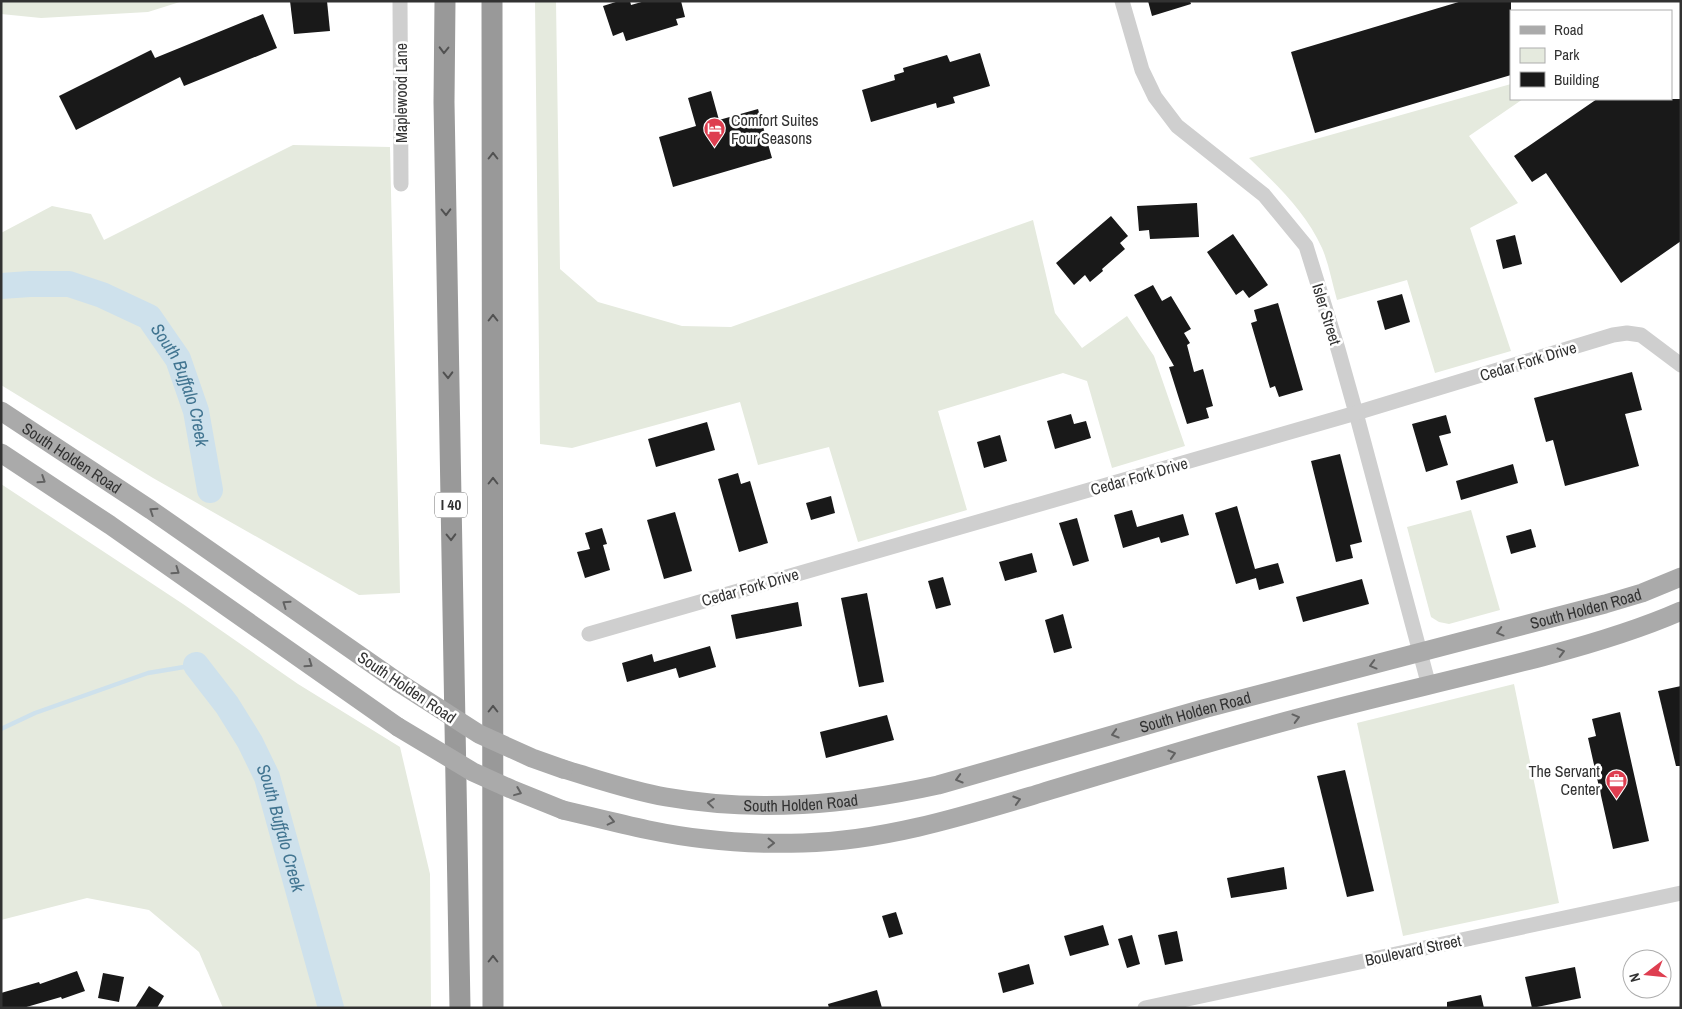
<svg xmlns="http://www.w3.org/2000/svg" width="1682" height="1009" viewBox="0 0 1682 1009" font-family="'Archivo Narrow',sans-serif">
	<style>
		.green { fill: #e5eade }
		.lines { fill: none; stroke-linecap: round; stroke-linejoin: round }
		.stream { stroke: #cee1ec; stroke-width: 4.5 }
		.river { stroke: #cee1ec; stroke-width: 26 }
		.building { fill: #191919 }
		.minor { stroke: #cfcfcf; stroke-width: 15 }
		.major { stroke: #aaa; stroke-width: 19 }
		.highway { stroke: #999; stroke-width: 21 }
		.major-bridge { stroke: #aaa; stroke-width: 19 }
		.oneway { stroke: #515151 }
		.oneway2 { stroke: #626262 }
		.labels { text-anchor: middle; stroke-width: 5; stroke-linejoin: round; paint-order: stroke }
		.shield { fill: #fff; stroke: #707070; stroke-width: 1 }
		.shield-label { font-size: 15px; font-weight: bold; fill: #323232 }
		.street-label { font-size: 16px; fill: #323232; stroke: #fff }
		.poi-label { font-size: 16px; fill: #323232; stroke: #fff; text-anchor: start }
		.water-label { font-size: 18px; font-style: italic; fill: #427591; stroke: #fff }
	</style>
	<rect width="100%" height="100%" fill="#fff"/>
	<g class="green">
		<polygon points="1,1 183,1 148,12 41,18 1,14"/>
		<polygon points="535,1 556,1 560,269 598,302 682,326 731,327 1033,220 1055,313 1082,348 1127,316 1154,356 1185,446 1112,468 1087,381 1063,373 938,411 967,510 858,542 829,447 758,465 740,402 572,448 540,444"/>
		<path d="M1511,84V99H1523L1469,136L1518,203L1470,228L1511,351L1435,373L1407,280L1337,300C1332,283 1329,264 1322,248C1306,212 1277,185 1249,158Z"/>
		<polygon points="293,145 390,147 400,593 359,595 153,478 1,385 1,233 52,206 91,214 104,240"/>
		<polygon points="1,484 183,604 298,684 400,747 430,874 431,1008 223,1008 199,952 149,910 87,898 1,920"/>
		<polygon points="1471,510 1500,610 1449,624 1439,622 1431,617 1407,527"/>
		<polygon points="1514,684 1559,903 1403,936 1357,723"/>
	</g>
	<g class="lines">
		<polyline class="stream" points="1,729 35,713 148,673 196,665"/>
		<g class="river">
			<path id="s1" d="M1,286L30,284H69L102,295L149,317L178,359L196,411L210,490"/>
			<path id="s2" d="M196,665L227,705L250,742L267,777L331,1008"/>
		</g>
	</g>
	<g class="building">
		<polygon points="290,1 327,1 330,31 294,34"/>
		<polygon points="619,1 630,1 631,5 645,1 681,1 685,17 676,19 678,25 626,41 623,32 613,36 603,6"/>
		<polygon points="1148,1 1190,1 1191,4 1152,16"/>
		<polygon points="1462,1 1511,1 1511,75 1315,133 1291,52"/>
		<polygon points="263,14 277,48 184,86 180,77 76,130 59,96 151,50 155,58"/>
		<polygon points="980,53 990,86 953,97 955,103 937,108 936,103 871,122 862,90 895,80 894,75 904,72 903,68 947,55 950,62"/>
		<polygon points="711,91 719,120 758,109 772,158 673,187 659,137 696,126 688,98"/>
		<polygon points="1597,99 1681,99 1681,241 1621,283 1546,173 1532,182 1514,156"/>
		<polygon points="1197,203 1199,237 1150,239 1149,230 1139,231 1137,206"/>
		<polygon points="1111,216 1128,236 1120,243 1125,249 1102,269 1103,271 1090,282 1085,275 1074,285 1056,263"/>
		<polygon points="1233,234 1268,285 1249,298 1243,290 1236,295 1207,252"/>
		<polygon points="1515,235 1522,264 1503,269 1496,240"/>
		<polygon points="1153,285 1162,301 1171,296 1191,329 1184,333 1190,343 1187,345 1194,372 1203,369 1210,395 1213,406 1206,408 1209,418 1187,424 1169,367 1174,366 1134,295"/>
		<polygon points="1402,294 1410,322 1385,330 1377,301"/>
		<polygon points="1278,303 1303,390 1279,397 1275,386 1270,388 1251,323 1257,321 1254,310"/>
		<polygon points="1632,372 1642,410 1625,414 1639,466 1565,486 1553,440 1546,442 1534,398"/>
		<polygon points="1071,414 1074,424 1086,421 1091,438 1055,449 1047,421"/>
		<polygon points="1446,415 1451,433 1439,436 1448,465 1426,472 1412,424"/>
		<polygon points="707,422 715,450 656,467 648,439"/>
		<polygon points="1000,435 1007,461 984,468 977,442"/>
		<polygon points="1340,454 1362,542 1350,545 1353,558 1336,562 1311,461"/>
		<polygon points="1513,464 1518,483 1461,500 1456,481"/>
		<polygon points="738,473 741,484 750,481 768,543 739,552 718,479"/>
		<polygon points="831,496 835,513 811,520 806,503"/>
		<polygon points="1237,506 1255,569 1278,563 1284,583 1259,590 1256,578 1236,584 1215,513"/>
		<polygon points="1132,510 1137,527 1183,514 1189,535 1161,543 1159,537 1123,548 1114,515"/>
		<polygon points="675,512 692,571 664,579 647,520"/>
		<polygon points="1077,518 1089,561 1073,566 1059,523"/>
		<polygon points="602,528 607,544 603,545 610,570 585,578 577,552 590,549 585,533"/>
		<polygon points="1531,529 1536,547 1511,554 1506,536"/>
		<polygon points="1032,553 1037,572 1005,581 999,562"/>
		<polygon points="943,577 951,605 936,609 928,581"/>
		<polygon points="1362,579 1369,604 1303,622 1296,597"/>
		<polygon points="867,593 884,682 859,687 841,598"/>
		<polygon points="798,602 802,626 736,639 731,615"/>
		<polygon points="1063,614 1072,648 1054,653 1045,620"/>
		<polygon points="710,646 716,667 679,678 676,668 627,682 622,663 652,654 654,662"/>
		<polygon points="1681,686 1681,766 1676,766 1658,691"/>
		<polygon points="1620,712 1649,841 1613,849 1588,738 1596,736 1592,719"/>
		<polygon points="887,715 894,740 826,758 820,732"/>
		<polygon points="1345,770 1374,891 1347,897 1317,776"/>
		<polygon points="1284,867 1287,889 1231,898 1227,878"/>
		<polygon points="896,912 903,934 889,938 882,916"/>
		<polygon points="1103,925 1109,945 1070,956 1064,936"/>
		<polygon points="1177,931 1183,961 1165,965 1158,935"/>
		<polygon points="1132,935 1140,964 1127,968 1118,939"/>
		<polygon points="1029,964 1034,984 1003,993 998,973"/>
		<polygon points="1575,967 1581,998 1532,1008 1525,977"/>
		<polygon points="77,971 85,991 62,999 61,997 23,1008 1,1008 1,993 39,982 40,984"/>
		<polygon points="103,973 124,977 119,1002 98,998"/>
		<polygon points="149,986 164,996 157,1008 135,1008"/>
		<polygon points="877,990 882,1008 829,1008 828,1004"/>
		<polygon points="1481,995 1484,1008 1447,1008 1447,1002"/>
	</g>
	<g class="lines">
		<g class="minor">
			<polyline points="400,1 401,184"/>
			<polyline points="1122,1 1142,70 1155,97 1177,126 1264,195 1306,246 1338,349 1356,413 1429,686"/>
			<polyline points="589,634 1356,413 1613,335 1627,333 1641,335 1681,365"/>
			<polyline points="1145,1008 1681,893"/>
		</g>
		<g class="major">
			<path id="s3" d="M1,411L151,510L398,682"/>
			<polyline points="1,453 110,525 398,727"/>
			<path id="s4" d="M563,769C597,779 631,791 666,797C758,813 847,805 938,785L1203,709L1605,604L1642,593L1681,577"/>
			<path d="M563,810C610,821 657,834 705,839C737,843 771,844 803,843C884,841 964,816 1041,793C1128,767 1214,740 1302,717C1384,695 1467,677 1549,655C1594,643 1638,630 1681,611"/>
		</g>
		<g class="highway">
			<polyline points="445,1 444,102 460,1008"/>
			<polyline points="492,1 493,1008"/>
		</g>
		<g class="major-bridge">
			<polyline points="398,682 479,734 532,758 563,769"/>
			<polyline points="398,727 473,772 511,789 563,810"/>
		</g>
	</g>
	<defs><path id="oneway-chevron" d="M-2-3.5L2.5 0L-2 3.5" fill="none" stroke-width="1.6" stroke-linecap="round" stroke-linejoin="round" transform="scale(1.25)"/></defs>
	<g class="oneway">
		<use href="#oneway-chevron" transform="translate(444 50) rotate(91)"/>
		<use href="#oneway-chevron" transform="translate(493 156) rotate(-90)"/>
		<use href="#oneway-chevron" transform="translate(446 212) rotate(89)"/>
		<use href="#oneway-chevron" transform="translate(493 318) rotate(-90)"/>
		<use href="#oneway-chevron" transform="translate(448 375) rotate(89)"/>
		<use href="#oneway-chevron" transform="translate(493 481) rotate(-90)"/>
		<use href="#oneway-chevron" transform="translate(451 537) rotate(89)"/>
		<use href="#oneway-chevron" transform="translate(493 709) rotate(-90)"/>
		<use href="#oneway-chevron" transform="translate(493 959) rotate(-90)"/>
	</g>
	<g class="oneway2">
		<use href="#oneway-chevron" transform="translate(42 480) rotate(33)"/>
		<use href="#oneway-chevron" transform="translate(153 511) rotate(-146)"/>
		<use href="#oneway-chevron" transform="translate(176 571) rotate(35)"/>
		<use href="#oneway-chevron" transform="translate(286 604) rotate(-145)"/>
		<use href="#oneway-chevron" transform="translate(1500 632) rotate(165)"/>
		<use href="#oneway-chevron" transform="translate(1561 652) rotate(-15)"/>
		<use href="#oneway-chevron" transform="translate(309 664) rotate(35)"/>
		<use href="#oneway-chevron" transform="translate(1373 665) rotate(165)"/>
		<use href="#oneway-chevron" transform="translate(1296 718) rotate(-15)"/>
		<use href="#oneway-chevron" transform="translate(1115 734) rotate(164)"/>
		<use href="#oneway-chevron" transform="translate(1172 754) rotate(-17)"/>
		<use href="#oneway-chevron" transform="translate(959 779) rotate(164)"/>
		<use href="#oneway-chevron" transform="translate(518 792) rotate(22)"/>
		<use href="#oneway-chevron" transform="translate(1017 800) rotate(-17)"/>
		<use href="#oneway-chevron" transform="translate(711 803) rotate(-174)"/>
		<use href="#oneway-chevron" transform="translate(611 821) rotate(13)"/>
		<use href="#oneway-chevron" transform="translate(771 843) rotate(1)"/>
	</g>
	<defs>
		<symbol id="hotel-pin" viewBox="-11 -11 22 30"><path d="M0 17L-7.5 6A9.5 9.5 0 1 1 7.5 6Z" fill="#de3e50" stroke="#fff"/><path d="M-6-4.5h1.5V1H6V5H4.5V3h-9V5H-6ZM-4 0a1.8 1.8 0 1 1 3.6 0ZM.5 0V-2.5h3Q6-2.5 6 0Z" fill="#fff"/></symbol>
		<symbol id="office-pin" viewBox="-11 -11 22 30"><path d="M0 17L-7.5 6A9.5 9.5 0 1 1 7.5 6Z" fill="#de3e50" stroke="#fff"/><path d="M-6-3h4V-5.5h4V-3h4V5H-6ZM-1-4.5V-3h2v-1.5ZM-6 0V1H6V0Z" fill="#fff"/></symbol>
	</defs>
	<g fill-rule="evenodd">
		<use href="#hotel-pin" x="702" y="116" width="25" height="34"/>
		<use href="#office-pin" x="1604" y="768" width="25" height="34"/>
	</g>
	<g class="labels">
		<rect class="shield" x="435" y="492.5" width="32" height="25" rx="4"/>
		<g class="shield-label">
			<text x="451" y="510">I 40</text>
		</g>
		<g class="street-label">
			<text transform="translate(401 93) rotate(-90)" y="6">Maplewood Lane</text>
			<text transform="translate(1327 314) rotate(73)" y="6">Isler Street</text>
			<text transform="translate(1528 361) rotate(-17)" y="6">Cedar Fork Drive</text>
			<text dy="6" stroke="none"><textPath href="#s3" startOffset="85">South Holden Road</textPath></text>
			<text transform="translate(1139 476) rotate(-16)" y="6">Cedar Fork Drive</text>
			<text transform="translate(750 587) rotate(-16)" y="6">Cedar Fork Drive</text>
			<text dy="6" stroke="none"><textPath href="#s4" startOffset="1052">South Holden Road</textPath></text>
			<text transform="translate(407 687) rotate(34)" y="6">South Holden Road</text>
			<text dy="6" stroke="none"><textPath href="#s4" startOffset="648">South Holden Road</textPath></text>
			<text dy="6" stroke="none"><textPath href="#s4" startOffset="242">South Holden Road</textPath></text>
			<text transform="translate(1413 950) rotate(-12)" y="6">Boulevard Street</text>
		</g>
		<g class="poi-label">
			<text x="731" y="126">Comfort Suites<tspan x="731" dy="18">Four Seasons</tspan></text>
			<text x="1600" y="777" text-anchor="end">The Servant<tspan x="1600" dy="18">Center</tspan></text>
		</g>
		<g class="water-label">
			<text dy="6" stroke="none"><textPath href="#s1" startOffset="231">South Buffalo Creek</textPath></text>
			<text dy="6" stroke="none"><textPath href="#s2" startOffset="186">South Buffalo Creek</textPath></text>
		</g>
	</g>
	<rect width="1682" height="1009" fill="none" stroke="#323232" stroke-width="5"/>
	<rect x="1510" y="10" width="162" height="90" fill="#ffffff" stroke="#adadad"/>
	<rect x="1520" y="26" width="25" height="8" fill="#aaaaaa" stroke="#adadad"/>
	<text x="1554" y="35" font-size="15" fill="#323232">Road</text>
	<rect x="1520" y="48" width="25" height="15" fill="#e5eade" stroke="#adadad"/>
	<text x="1554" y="60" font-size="15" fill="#323232">Park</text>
	<rect x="1520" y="72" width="25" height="15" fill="#191919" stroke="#adadad"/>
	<text x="1554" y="85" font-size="15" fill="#323232">Building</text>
	<g transform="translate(1647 974) rotate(254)"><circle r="24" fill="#ffffff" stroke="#adadad"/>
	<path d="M0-4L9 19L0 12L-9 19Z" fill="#de3e50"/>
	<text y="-8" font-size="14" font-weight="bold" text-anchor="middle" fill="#323232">N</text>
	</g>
</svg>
